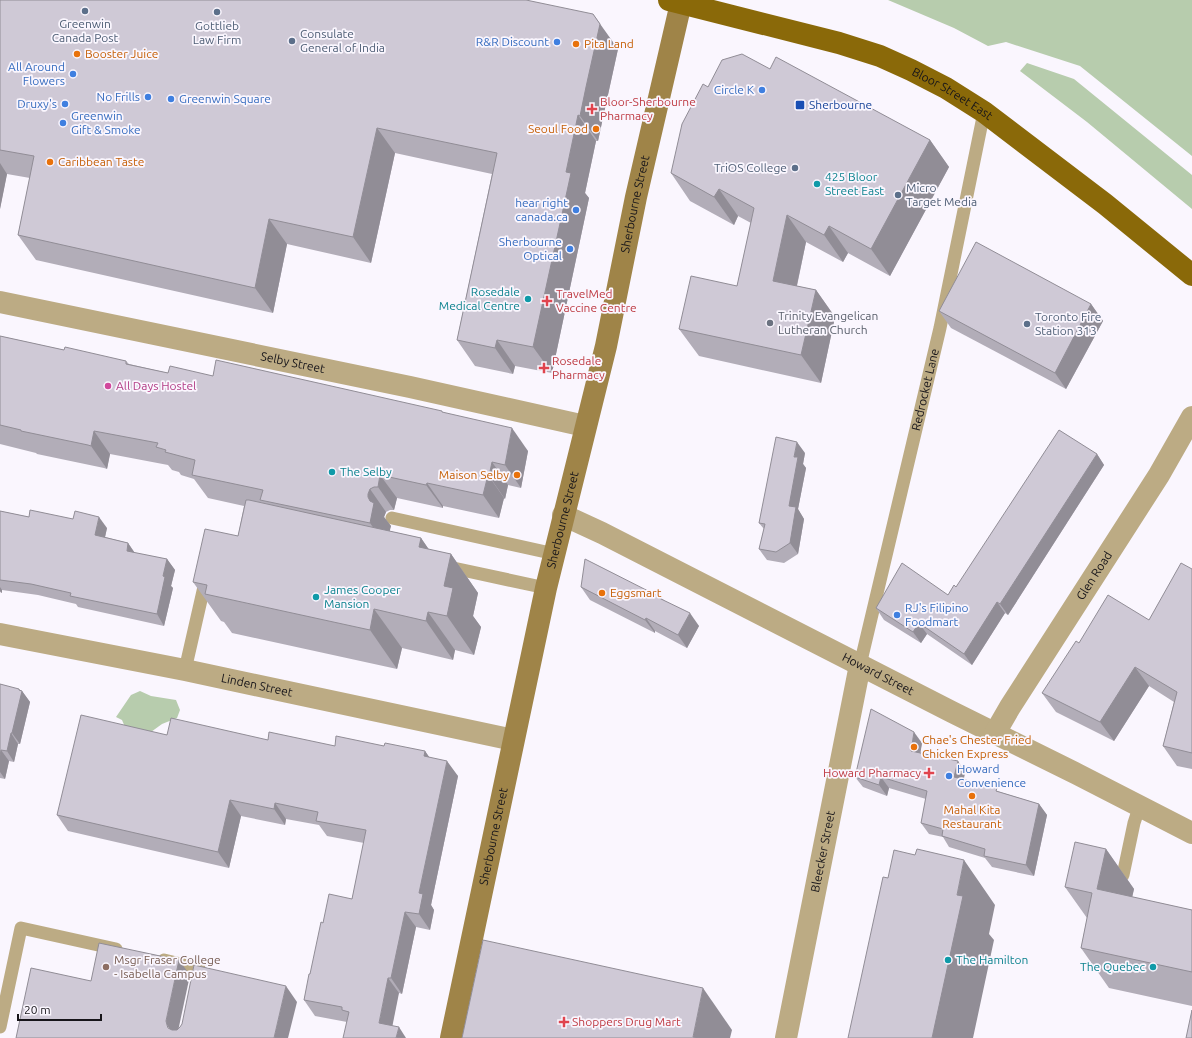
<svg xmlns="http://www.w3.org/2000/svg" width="1192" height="1038" viewBox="0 0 1192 1038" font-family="Ubuntu,sans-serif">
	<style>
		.green { fill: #b7ccad }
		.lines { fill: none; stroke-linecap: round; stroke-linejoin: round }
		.lane { stroke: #bcab84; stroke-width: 13 }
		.street { stroke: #bcab84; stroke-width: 22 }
		.secondary { stroke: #9f8448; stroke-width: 22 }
		.primary { stroke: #8a6909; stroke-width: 22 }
		.wall { fill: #b2adb8 }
		.shaded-wall { fill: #918d96 }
		.building { fill: #cfc9d6; stroke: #918d96 }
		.service-dot { fill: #5c6f8a; stroke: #faf6fe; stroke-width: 1.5 }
		.shop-dot { fill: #3f7fe0; stroke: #faf6fe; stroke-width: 1.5 }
		.food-dot { fill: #e8710a; stroke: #faf6fe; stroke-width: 1.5 }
		.transit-dot { fill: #1a4fb4; stroke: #faf6fe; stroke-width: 1.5 }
		.health-dot { fill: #e0444e; stroke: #faf6fe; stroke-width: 1.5 }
		.culture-dot { fill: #0f9aa8; stroke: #faf6fe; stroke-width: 1.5 }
		.worship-dot { fill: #6b7280; stroke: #faf6fe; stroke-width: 1.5 }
		.hotel-dot { fill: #d1479c; stroke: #faf6fe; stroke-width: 1.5 }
		.education-dot { fill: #8d6e63; stroke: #faf6fe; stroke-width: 1.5 }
		.labels { text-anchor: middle; stroke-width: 3.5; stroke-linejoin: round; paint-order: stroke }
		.service-label { font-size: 12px; fill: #4e5e75; stroke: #faf6fe; text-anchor: start }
		.shop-label { font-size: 12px; fill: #366cbe; stroke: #faf6fe; text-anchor: end }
		.food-label { font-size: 12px; fill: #c56008; stroke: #faf6fe; text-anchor: start }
		.street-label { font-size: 12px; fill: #17151a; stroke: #faf6fe }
		.health-label { font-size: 12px; fill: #be3a42; stroke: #faf6fe; text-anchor: start }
		.transit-label { font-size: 12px; fill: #164399; stroke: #faf6fe; text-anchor: start }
		.culture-label { font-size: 12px; fill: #0d838f; stroke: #faf6fe; text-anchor: start }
		.worship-label { font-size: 12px; fill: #5b616d; stroke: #faf6fe; text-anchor: start }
		.hotel-label { font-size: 12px; fill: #b23c85; stroke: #faf6fe; text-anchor: start }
		.education-label { font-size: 12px; fill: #785e54; stroke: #faf6fe; text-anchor: start }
	</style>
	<rect width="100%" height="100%" fill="#faf6fe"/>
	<g class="green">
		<polygon points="888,0 1192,0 1192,156 1080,66 1006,42 988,46 954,28"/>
		<polygon points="1027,63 1074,79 1192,175 1192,209 1087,122 1020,71"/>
		<polygon points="140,691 151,696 176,700 180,710 177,718 162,724 144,737 125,727 122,720 116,717 131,695"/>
	</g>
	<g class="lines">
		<g class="lane">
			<polyline points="392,518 555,554"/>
			<polyline points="444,566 546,588"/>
			<path id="s1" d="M860,665L940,328L984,112"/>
			<polyline points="185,670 206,578"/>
			<polyline points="1123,875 1134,823 1140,805"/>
			<polyline points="164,960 193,967 199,969 197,981"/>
			<polyline points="0,1027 21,928 116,949"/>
		</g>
		<g class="street">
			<path id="s2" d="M0,302L410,387L585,426"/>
			<path id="s3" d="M563,515L602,533L952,712L1077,774L1192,833"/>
			<path id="s4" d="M0,634L185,670L513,740"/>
			<path id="s5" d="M995,733L1010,707L1159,475L1192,417"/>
			<path id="s6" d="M786,1038L860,665"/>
		</g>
		<path class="secondary" id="s7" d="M451,1038L546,588L606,346L636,197L681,3"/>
		<path class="primary" id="s8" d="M669,0L839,43L880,56L911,70L946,88L984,112L1105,204L1192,275"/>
	</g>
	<g class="wall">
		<polygon points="0,0 618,49 604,113 598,141 596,141 585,193 589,198 552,373 515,366 513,374 475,366 457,340 492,174 395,153 371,263 287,244 273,313 36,260 18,235 30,178 7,174 0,209"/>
		<polygon points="770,69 930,140 949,167 890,276 848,253 843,262 806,242 797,286 816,290 835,317 821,383 699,356 679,329 737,286 751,223 738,216 734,225 690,201 671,173 708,87"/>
		<polygon points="1091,304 1103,321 1066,389 951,328 939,311"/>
		<polygon points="0,336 64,350 126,361 129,364 168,373 213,376 443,413 528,451 521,488 508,485 505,499 504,498 499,518 443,506 443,508 397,498 394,510 390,510 386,512 384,517 391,526 389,531 421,538 429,550 451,554 478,593 473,616 481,627 474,655 455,650 453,660 402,648 397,669 232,633 224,622 221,621 193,582 238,536 244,506 208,498 194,479 181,475 179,472 172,470 168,465 110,454 107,469 104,468 37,454 36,453 0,444"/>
		<polygon points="805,453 803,464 806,468 798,509 804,519 798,554 784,563 767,560 759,549 764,529 759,523"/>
		<polygon points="1097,454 1104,465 1008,615 1005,613 972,665 927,634 921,643 884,620 876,608 948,595 956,587"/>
		<polygon points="0,511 29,517 107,528 105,537 128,543 135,553 167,559 175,570 171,586 173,588 164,626 78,607 76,604 38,595 2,590 2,593 0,592"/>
		<polygon points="1192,569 1192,769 1177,766 1163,746 1174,702 1149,686 1114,741 1056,712 1042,693 1079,643 1149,620"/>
		<polygon points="581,587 660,597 661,598 699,626 687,648 655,631 655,633 590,600"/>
		<polygon points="0,684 22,691 30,702 20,744 18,744 14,762 9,761 5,779 0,778"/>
		<polygon points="167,735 268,740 335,746 384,746 425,751 429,757 458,776 431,905 434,910 430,930 416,927 402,994 399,993 347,1022 315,1016 304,1000 323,923 352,899 364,843 327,836 319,825 286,819 285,825 241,816 229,868 68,831 57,815"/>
		<polygon points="922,743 920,753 965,772 964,779 1000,792 1039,804 1047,815 1034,876 992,867 985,858 949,847 943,837 929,834 921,823 926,799 889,788 887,796 863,787 855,777"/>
		<polygon points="1106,849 1134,889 1132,897 1192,910 1192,1006 1109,988 1081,948 1087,918 1065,887"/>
	</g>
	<g class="shaded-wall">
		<polygon points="593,14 618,49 604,113 598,141 580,116"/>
		<polygon points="578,115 596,141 585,193 589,198 552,373 533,347 566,172"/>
		<polygon points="377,128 395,153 371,263 353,237"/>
		<polygon points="930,140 949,167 890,276 871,249"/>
		<polygon points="0,163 7,174 0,209"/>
		<polygon points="719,189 738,216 734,225 714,197"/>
		<polygon points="787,215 806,242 792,308 773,281"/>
		<polygon points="269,219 287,244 273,313 255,288"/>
		<polygon points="829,226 848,253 843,262 824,235"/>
		<polygon points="816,290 835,317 821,383 801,355"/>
		<polygon points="1091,304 1103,321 1066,389 1055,373"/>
		<polygon points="497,340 515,366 513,374 495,348"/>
		<polygon points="512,428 528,451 521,488 505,465"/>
		<polygon points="94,431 110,454 107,469 91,446"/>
		<polygon points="797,442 805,453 803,464 806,468 798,509 804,519 798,554 790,543 789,506 794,457"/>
		<polygon points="1097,454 1104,465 1008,615 1000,604"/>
		<polygon points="492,462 508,485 505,499 489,476"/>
		<polygon points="380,475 397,498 394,510 378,487"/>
		<polygon points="488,475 504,498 499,518 483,495"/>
		<polygon points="427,483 443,506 443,508 426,485"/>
		<polygon points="370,489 386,512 384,517 391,526 386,546 370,523 368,494"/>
		<polygon points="99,517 107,528 103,546 95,535"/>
		<polygon points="421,538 446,574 451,554 478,593 473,616 481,627 474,655 447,616 419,547"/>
		<polygon points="128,543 136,555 127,551"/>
		<polygon points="167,559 175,570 171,586 173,588 164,626 157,614 163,576"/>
		<polygon points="0,587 2,590 2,593 0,591"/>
		<polygon points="997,602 1005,613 972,665 964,654"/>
		<polygon points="374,609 402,648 397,669 370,630"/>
		<polygon points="428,612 455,650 453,660 426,621"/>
		<polygon points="690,613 699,626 687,648 678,635"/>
		<polygon points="646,618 655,631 655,633 645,620"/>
		<polygon points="919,623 927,634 921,643 913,632"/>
		<polygon points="1135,667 1149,686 1114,741 1100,722"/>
		<polygon points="19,689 21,692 22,691 30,702 20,744 12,733"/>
		<polygon points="914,732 922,743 919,762 911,751"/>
		<polygon points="11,733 18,744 14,762 7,751"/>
		<polygon points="1,750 9,761 5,779 0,772 0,756"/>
		<polygon points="425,751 436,767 424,756"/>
		<polygon points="447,761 458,776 431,905 434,910 430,930 419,914 419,893"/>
		<polygon points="958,761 965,772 962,788 954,777"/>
		<polygon points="881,777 889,788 887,796 879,785"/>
		<polygon points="230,800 241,816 229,868 218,852"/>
		<polygon points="275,803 286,819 285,825 274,809"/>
		<polygon points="1039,804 1047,815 1034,876 1026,865"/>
		<polygon points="1106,849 1134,889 1125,929 1097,889"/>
		<polygon points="964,860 995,905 989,934 994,940 973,1038 932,1038 957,895"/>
		<polygon points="405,912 416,927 402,994 391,978"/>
		<polygon points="179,960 190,975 177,1036 175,1038 167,1025 166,1021"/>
		<polygon points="388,978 399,993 390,1038 379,1023"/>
		<polygon points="286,986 297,1002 288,1038 274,1038"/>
		<polygon points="703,988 732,1030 730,1038 694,1038 693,1037"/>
		<polygon points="399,1027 406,1038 396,1038"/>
	</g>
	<g class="building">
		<polygon points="0,0 526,0 593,14 600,24 586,87 580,116 578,115 566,172 571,173 533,347 497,340 495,348 457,340 497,153 377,128 353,237 269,219 255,288 18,235 34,156 0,150"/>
		<polygon points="742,54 770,69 776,57 930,140 871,249 829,226 824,235 787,215 773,281 816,290 801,355 679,329 691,276 737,286 754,208 719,189 714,197 671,173 682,124 703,84 708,87 722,60"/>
		<polygon points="976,242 1091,304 1055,373 939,311"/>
		<polygon points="0,336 64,350 65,347 126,361 126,364 168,373 170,366 213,376 216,360 442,411 442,412 512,428 505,465 492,462 489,476 488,475 483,495 427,483 426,485 380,475 378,487 374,487 370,489 368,494 368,497 370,501 374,503 370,523 260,500 263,490 192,475 195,460 165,452 166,450 156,447 158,443 94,431 91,446 88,445 21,431 21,430 0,425"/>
		<polygon points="1059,430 1097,454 1000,604 997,602 964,654 919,623 913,632 876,608 902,563 948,595 954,585 956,587"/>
		<polygon points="776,437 797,442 794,457 798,457 789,506 796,507 790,543 776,552 759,549 765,524 759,523"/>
		<polygon points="246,500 249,500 421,538 419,547 451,554 444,586 453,588 447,616 428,612 426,621 374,609 370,630 205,594 207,585 193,582 205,529 238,536"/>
		<polygon points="30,510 73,519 75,511 99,517 95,535 128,543 127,551 167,559 163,576 165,577 157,614 70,596 71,593 31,584 0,580 0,511 29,517"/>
		<polygon points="585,559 660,597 659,598 690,613 678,635 646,618 645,620 581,587"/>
		<polygon points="1181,563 1192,569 1192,753 1163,746 1177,692 1135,667 1100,722 1042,693 1076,641 1079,643 1108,595 1149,620"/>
		<polygon points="0,684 19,689 19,690 22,691 12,733 11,733 7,751 1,750 0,756"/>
		<polygon points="871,709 914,732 911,751 958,761 954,777 997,788 996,791 1039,804 1026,865 984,856 985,849 942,836 943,829 921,823 927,791 881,777 879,785 855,777"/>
		<polygon points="81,715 167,735 171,718 268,740 269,732 335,746 336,736 384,746 385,743 425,751 424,756 447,761 419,893 423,894 419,914 405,912 391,978 388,978 379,1023 399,1027 396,1038 343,1038 349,1012 342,1010 342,1007 304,1000 309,974 310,974 321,922 323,923 329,894 352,899 366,830 316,821 318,812 275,803 274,809 230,800 218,852 57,815"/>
		<polygon points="1075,842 1106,849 1097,889 1192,910 1192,972 1081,948 1092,893 1065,887"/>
		<polygon points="917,849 964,860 957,895 963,896 932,1038 848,1038 883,877 888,878 894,850 915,855"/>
		<polygon points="483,940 703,988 693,1037 700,1038 462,1038"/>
		<polygon points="99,943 179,960 166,1021 167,1025 168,1028 172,1030 177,1030 180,1027 182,1024 194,965 286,986 274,1038 16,1038 31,968 91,981"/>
		<polygon points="1192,1010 1192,1038 1186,1038"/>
	</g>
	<g class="service-dot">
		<circle cx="85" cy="11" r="4"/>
		<circle cx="217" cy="12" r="4"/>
		<circle cx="292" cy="41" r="4"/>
		<circle cx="795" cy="168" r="4"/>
		<circle cx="898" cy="195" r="4"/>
		<circle cx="1027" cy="324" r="4"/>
	</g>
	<g class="shop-dot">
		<circle cx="557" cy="42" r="4"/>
		<circle cx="73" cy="74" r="4"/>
		<circle cx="762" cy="90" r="4"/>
		<circle cx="148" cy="97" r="4"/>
		<circle cx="171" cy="99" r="4"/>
		<circle cx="65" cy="104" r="4"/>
		<circle cx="63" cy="123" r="4"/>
		<circle cx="576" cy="210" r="4"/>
		<circle cx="570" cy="249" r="4"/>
		<circle cx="897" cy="615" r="4"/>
		<circle cx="949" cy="776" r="4"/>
	</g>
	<g class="food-dot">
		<circle cx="576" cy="44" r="4"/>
		<circle cx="77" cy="54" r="4"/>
		<circle cx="596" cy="129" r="4"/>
		<circle cx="50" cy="162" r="4"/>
		<circle cx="517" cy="475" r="4"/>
		<circle cx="602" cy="593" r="4"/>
		<circle cx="914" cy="747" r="4"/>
		<circle cx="972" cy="796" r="4"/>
	</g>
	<rect class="transit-dot" x="795" y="100" width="10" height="10" rx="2"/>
	<g class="health-dot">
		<path d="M590 103h4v4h4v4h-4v4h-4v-4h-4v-4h4z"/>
		<path d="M545 295h4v4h4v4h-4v4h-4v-4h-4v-4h4z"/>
		<path d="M542 362h4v4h4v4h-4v4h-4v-4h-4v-4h4z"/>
		<path d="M927 767h4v4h4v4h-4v4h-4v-4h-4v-4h4z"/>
		<path d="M562 1016h4v4h4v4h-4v4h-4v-4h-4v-4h4z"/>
	</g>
	<g class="culture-dot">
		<circle cx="817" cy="184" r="4"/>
		<circle cx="528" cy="299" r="4"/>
		<circle cx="332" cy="472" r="4"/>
		<circle cx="316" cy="597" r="4"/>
		<circle cx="948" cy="960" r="4"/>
		<circle cx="1153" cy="967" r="4"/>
	</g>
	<circle class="worship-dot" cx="770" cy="323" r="4"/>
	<circle class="hotel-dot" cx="108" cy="386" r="4"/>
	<circle class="education-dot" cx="106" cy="967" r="4"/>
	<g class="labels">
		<g class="service-label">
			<text x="85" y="28" text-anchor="middle">Greenwin<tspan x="85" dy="14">Canada Post</tspan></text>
			<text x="217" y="30" text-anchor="middle">Gottlieb<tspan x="217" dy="14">Law Firm</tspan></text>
			<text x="300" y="38">Consulate<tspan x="300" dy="14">General of India</tspan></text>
			<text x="787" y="172" text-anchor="end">TriOS College</text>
			<text x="906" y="192">Micro<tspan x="906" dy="14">Target Media</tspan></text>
			<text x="1035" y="321">Toronto Fire<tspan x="1035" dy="14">Station 313</tspan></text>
		</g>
		<g class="shop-label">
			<text x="549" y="46">R&amp;R Discount</text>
			<text x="65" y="71">All Around<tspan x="65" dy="14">Flowers</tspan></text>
			<text x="754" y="94">Circle K</text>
			<text x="140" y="101">No Frills</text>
			<text x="179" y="103" text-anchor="start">Greenwin Square</text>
			<text x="57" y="108">Druxy's</text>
			<text x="71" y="120" text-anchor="start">Greenwin<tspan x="71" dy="14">Gift &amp; Smoke</tspan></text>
			<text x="568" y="207">hear right<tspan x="568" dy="14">canada.ca</tspan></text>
			<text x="562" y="246">Sherbourne<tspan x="562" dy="14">Optical</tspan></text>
			<text x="905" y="612" text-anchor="start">RJ's Filipino<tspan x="905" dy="14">Foodmart</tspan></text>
			<text x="957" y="773" text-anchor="start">Howard<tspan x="957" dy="14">Convenience</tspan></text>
		</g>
		<g class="food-label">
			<text x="584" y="48">Pita Land</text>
			<text x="85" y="58">Booster Juice</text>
			<text x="588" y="133" text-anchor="end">Seoul Food</text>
			<text x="58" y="166">Caribbean Taste</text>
			<text x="509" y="479" text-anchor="end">Maison Selby</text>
			<text x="610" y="597">Eggsmart</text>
			<text x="922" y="744">Chae's Chester Fried<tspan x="922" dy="14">Chicken Express</tspan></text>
			<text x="972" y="814" text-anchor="middle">Mahal Kita<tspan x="972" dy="14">Restaurant</tspan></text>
		</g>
		<g class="street-label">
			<text dy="4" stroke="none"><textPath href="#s8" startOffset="300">Bloor Street East</textPath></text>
			<text dy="4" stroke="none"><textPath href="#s7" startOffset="854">Sherbourne Street</textPath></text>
			<text dy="4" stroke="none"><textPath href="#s2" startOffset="299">Selby Street</textPath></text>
			<text dy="4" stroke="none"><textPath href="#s1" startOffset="283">Redrocket Lane</textPath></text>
			<text dy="4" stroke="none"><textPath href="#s7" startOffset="530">Sherbourne Street</textPath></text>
			<text dy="4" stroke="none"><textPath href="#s5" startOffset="186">Glen Road</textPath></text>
			<text dy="4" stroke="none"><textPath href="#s3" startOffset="353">Howard Street</textPath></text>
			<text dy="4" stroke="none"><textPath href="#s4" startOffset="262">Linden Street</textPath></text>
			<text dy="4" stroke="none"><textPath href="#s7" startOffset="206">Sherbourne Street</textPath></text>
			<text dy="4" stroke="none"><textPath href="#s6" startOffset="190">Bleecker Street</textPath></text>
		</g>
		<g class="health-label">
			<text x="600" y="106">Bloor-Sherbourne<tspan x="600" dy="14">Pharmacy</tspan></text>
			<text x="556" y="298">TravelMed<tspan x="556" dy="14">Vaccine Centre</tspan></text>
			<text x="552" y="365">Rosedale<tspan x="552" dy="14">Pharmacy</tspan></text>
			<text x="921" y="777" text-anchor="end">Howard Pharmacy</text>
			<text x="572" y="1026">Shoppers Drug Mart</text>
		</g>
		<g class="transit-label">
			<text x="809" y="109">Sherbourne</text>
		</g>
		<g class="culture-label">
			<text x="825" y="181">425 Bloor<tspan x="825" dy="14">Street East</tspan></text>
			<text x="520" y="296" text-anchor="end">Rosedale<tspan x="520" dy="14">Medical Centre</tspan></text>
			<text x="340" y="476">The Selby</text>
			<text x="324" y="594">James Cooper<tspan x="324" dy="14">Mansion</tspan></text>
			<text x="956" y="964">The Hamilton</text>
			<text x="1145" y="971" text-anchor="end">The Quebec</text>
		</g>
		<g class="worship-label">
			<text x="778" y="320">Trinity Evangelican<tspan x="778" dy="14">Lutheran Church</tspan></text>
		</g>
		<g class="hotel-label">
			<text x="116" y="390">All Days Hostel</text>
		</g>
		<g class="education-label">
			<text x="114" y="964">Msgr Fraser College<tspan x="114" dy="14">- Isabella Campus</tspan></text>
		</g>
	</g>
	<path d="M18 1014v6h83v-6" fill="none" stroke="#17151a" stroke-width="2"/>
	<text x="24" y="1014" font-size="12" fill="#17151a" stroke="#faf6fe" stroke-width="3" paint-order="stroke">20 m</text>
</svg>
